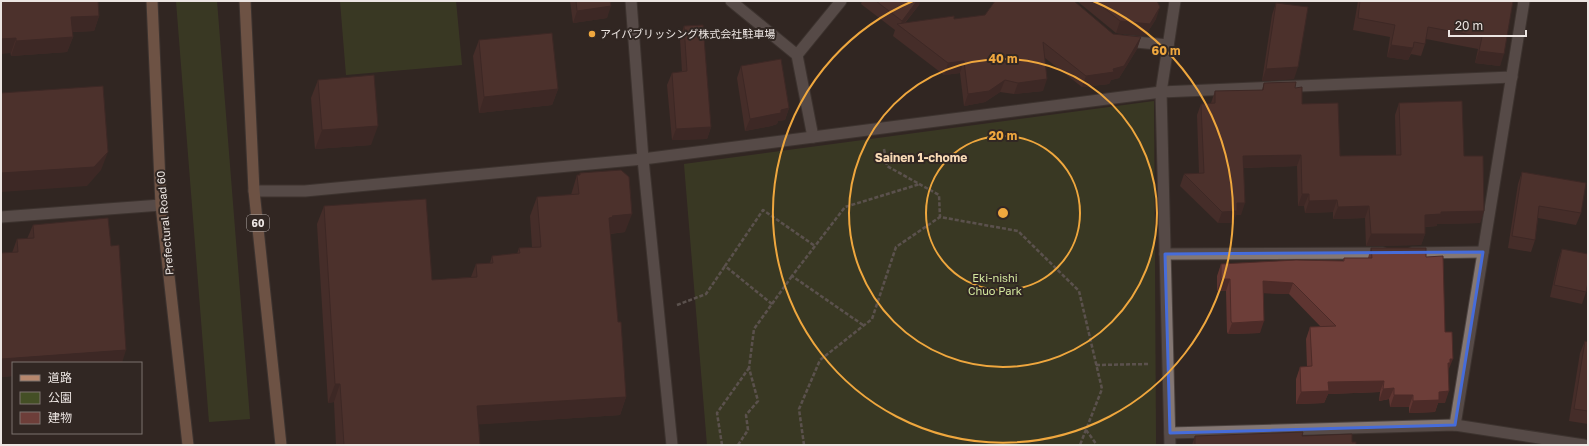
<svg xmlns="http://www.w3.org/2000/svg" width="1589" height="446" viewBox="0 0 1589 446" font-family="'Golos Text','Noto Sans JP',sans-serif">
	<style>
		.green { fill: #444f25 }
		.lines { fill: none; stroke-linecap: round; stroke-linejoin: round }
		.service-casing { stroke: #4c433f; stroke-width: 13 }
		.minor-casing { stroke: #4c433f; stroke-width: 13 }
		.tertiary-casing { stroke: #4c433f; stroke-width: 13 }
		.primary-casing { stroke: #4c433f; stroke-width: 13 }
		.path { stroke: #8e8682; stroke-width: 2.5; stroke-dasharray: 4 2; stroke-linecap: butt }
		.service { stroke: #847773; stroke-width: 11 }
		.minor { stroke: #847773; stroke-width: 11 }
		.tertiary { stroke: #847773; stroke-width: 11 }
		.primary { stroke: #b6876d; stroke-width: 11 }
		.wall { fill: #5e3531 }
		.shaded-wall { fill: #4c2b28 }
		.building { fill: #6d3e39; stroke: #4c2b28 }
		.marked { fill: none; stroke: #466cda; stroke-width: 3; stroke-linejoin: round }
		.ring { fill: none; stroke: #efa73e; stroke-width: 2 }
		.poi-dot { fill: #efa73e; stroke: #312723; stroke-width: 1.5 }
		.labels { text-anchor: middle; stroke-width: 4; stroke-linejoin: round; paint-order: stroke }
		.shield { fill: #312723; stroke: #b4aca9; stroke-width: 1 }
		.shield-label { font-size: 10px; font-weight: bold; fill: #ece5e2 }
		.poi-label { font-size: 11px; fill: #ece5e2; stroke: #312723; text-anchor: start }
		.street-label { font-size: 11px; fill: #ece5e2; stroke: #312723 }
		.park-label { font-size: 11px; fill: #d3e79e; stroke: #312723 }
		.neighbourhood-label { font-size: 12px; font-weight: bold; fill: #fadbb6; stroke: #312723 }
		.centre { fill: #efa73e; stroke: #312723; stroke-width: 2 }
		.ring-label { font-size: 12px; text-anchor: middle; font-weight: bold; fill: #efa73e; stroke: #312723; stroke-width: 4; stroke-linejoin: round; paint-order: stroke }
	</style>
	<rect width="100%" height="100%" fill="#312723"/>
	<g class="green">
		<polygon points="176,1 217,1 250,419 209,422"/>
		<polygon points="340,1 456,1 462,65 346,75"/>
		<polygon points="1154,101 1156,445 707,445 684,164"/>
	</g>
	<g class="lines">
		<defs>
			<g id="service">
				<polyline points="1125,41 1168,45"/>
				<polyline points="797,55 841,1"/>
			</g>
			<g id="minor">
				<polyline points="731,1 797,55 813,137"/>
				<polyline points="254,191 305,191 643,159 1161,92 1512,77"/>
				<polyline points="1412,253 1483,252"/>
				<polyline points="1165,254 1383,253"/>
				<polyline points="1455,425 1524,1"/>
				<polyline points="1170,433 1455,425 1584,445"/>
				<polyline points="1170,445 1161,92 1175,1"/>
			</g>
			<g id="tertiary">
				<polyline points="631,1 643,159 672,445"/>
				<polyline points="1,217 161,205"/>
			</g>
			<g id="primary">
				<polyline points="152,1 161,205 188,445"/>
				<polyline points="245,1 254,191 281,445"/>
			</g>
		</defs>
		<use href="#service" class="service-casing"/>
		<use href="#minor" class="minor-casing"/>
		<use href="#tertiary" class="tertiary-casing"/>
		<use href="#primary" class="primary-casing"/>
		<g class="path">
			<polyline points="884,149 887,166 939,195 940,217"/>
			<polyline points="772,304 725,266 763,210 815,246"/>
			<polyline points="677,305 706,294 725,266"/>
			<polyline points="863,325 792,276 845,207 920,184"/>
			<polyline points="1096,365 1150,364"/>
			<polyline points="1086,430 1097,445"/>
			<polyline points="722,445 717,413 749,368"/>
			<polyline points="738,445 748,430 746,415 758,401 749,368 754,329 792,276"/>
			<polyline points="804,445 799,409 820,360 872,319 896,247 940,217 1018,231 1079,291 1102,389 1080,445"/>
		</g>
		<use href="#service" class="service"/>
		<use href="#minor" class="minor"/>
		<use href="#tertiary" class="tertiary"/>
		<use href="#primary" class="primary"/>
	</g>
	<g class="wall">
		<polygon points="1,1 99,16 94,31 72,32 73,37 67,52 11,56"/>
		<polygon points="570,1 610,1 607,18 573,23"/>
		<polygon points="862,1 920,1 919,5 905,23 954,19 1113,34 1141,37 1137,49 1119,78 1111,80 1109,84 1082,87 1045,58 1043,91 1014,94 1000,92 985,102 964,106 960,73 944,75 893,36 895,30 861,4"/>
		<polygon points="1077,1 1157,1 1156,19 1145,36 1116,33"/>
		<polygon points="1358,1 1513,1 1500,66 1475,63 1478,49 1426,39 1425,44 1421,56 1411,54 1408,60 1387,57 1390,37 1353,30"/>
		<polygon points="1276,3 1294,79 1262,81 1272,15"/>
		<polygon points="684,26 711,127 707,139 672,140 667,85 672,73 682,72 680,38"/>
		<polygon points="479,40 558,89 552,105 479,113 473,56"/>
		<polygon points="741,66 789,108 785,120 778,121 777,124 771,126 745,131 737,78"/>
		<polygon points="318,80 371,145 315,149 311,98"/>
		<polygon points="1264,83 1295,88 1302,104 1340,156 1396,155 1395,115 1399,103 1464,156 1484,211 1480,223 1437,224 1437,226 1425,227 1425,234 1421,245 1366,246 1365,218 1333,219 1333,212 1305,213 1304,206 1298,206 1297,166 1243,168 1241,215 1236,215 1233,223 1218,223 1180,186 1184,174 1199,173 1197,115 1201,104 1211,103 1215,91 1262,90"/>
		<polygon points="1522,172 1581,213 1576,225 1538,218 1535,240 1531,252 1508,248 1518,184"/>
		<polygon points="580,173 625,232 610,234 618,322 626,397 620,415 479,424 480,445 336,445 334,402 328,403 317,224 324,206 432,280 471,277 476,264 490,263 492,256 517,254 519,248 532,247 530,216 537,197 571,195 577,175 579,175"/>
		<polygon points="108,218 13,363 13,376 1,377 1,253 12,253 17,239 27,239 33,225"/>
		<polygon points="1371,248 1426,257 1445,332 1448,371 1445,403 1438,403 1435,412 1409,413 1409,407 1390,407 1389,399 1379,401 1380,392 1328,394 1324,403 1296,404 1296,379 1300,367 1307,367 1306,339 1310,327 1321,327 1289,294 1263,293 1260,333 1228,334 1227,332 1226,291 1217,291 1217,276 1221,264 1343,261 1344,258 1368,258"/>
		<polygon points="1562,249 1586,292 1582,304 1550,297 1558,261"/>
		<polygon points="1585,341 1588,342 1588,424 1569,421 1580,353"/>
		<polygon points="1195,436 1302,436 1352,442 1356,445 1192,445"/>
	</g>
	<g class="shaded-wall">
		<polygon points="917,1 920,1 919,5 901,27 900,26 902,21"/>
		<polygon points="611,6 607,18 573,23 577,11"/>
		<polygon points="1160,7 1156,19 1145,36 1116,33 1120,21"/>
		<polygon points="99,16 94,31 66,32 71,17"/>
		<polygon points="73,37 67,52 11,56 16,41"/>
		<polygon points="1141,37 1137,49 1119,78 1111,80 1109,84 1082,87 1086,76 1113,69"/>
		<polygon points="16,38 11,53 1,54 1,39"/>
		<polygon points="1391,45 1413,48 1408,60 1387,57"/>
		<polygon points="1479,51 1504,54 1500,66 1475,63"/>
		<polygon points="964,61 960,73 944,75 948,63"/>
		<polygon points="1298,67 1294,79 1262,81 1266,69"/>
		<polygon points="1047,79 1043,91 1014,94 1018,83"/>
		<polygon points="1005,80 1000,92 985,102 964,106 968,94"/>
		<polygon points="558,89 552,105 479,113 484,97"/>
		<polygon points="789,108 785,120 778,121 777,124 771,126 745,131 750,119 781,110"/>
		<polygon points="378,126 371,145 315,149 322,130"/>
		<polygon points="711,127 707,139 672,140 676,129"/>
		<polygon points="108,152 101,170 87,186 1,192 1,173"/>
		<polygon points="1301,155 1297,166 1238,168 1243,156"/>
		<polygon points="1302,194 1309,194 1304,206 1298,206"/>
		<polygon points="1337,200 1333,212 1305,213 1309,201"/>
		<polygon points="1237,203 1245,203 1241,215 1236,215 1233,223 1218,223 1222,212"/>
		<polygon points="1369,206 1365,218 1333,219 1338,207"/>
		<polygon points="1484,211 1480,223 1437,224 1437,226 1420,227 1425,215 1441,212"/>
		<polygon points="632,214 625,232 607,234 609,218 612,216"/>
		<polygon points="1371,234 1425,234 1421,245 1366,246"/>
		<polygon points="1221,279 1230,279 1226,291 1217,291"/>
		<polygon points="1263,281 1293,283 1289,294 1258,293"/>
		<polygon points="1264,321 1260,333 1228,334 1232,323"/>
		<polygon points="126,350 122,363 13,363 13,376 1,377 1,359"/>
		<polygon points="1450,359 1453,359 1448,371 1447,371 1448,363"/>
		<polygon points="1384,381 1380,392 1328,394 1324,403 1296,404 1301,392 1328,382"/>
		<polygon points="335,384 340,384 334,402 328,403"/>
		<polygon points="1394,388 1389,399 1379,401 1383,389"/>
		<polygon points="1449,391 1445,403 1438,403 1435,412 1409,413 1413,401 1439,392"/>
		<polygon points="1394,395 1413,395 1409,407 1390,407"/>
		<polygon points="626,397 620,415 471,425 477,406"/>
	</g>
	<g class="building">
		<polygon points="1,1 98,1 99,16 71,17 73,37 16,41 16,38 1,39"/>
		<polygon points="576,1 610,1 611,6 577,11"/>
		<polygon points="876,1 917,1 902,21"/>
		<polygon points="995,1 1074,1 1113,34 1141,37 1124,66 1113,69 1114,72 1086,76 1043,42 1047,79 1018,83 1005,80 989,91 968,94 964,61 948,63 897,24 954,16 954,19 985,15"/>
		<polygon points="1096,1 1157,1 1160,7 1150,24 1120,21"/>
		<polygon points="1360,1 1513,1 1504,54 1479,51 1482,37 1428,27 1425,44 1414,42 1413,48 1391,45 1395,25 1358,18"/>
		<polygon points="1276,3 1308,7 1298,67 1266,69"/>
		<polygon points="703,25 711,127 676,129 672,73 687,71 684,26"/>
		<polygon points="552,33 558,89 484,97 479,40"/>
		<polygon points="781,59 789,108 781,110 781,113 775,114 750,119 741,66"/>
		<polygon points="374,75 378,126 322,130 318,80"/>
		<polygon points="1296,82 1295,88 1302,87 1302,104 1338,103 1340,156 1401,155 1399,103 1462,101 1464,156 1483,156 1484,211 1441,212 1441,214 1425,215 1425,234 1371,234 1369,206 1338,207 1337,200 1309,201 1309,194 1302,194 1301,155 1243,156 1245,203 1237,203 1237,211 1222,212 1184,174 1204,173 1201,104 1215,103 1215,91 1263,90 1264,83"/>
		<polygon points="103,86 108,152 94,167 1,173 1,93"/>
		<polygon points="621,170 629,177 632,214 612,216 613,217 609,218 618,322 621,322 626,397 477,406 480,445 344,445 340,384 335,384 324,206 426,199 432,280 477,277 476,264 493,263 492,256 520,253 519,248 541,247 537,197 579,194 577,175 580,175 580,173"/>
		<polygon points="1522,172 1586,183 1581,213 1539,206 1535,240 1512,236"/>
		<polygon points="108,218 111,246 119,245 126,350 1,359 1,253 18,252 17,239 34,238 33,225"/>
		<polygon points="1371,248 1426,248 1426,257 1443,256 1445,332 1452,332 1453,359 1450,359 1450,363 1448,363 1449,391 1439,392 1439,400 1413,401 1413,395 1394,395 1394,388 1383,389 1384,381 1328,382 1329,391 1301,392 1300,367 1312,366 1310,327 1336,326 1293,283 1263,281 1264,321 1232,323 1231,321 1230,279 1221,279 1221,264 1296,260 1344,261 1344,258 1372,258"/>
		<polygon points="1562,249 1588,254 1588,282 1586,292 1554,285"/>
		<polygon points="1585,341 1588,342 1588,411 1574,409"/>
		<polygon points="1303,432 1302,436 1352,434 1352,442 1356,442 1356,445 1195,445 1195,436"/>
	</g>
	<path d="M0 0H1589V446H0ZM1483,252L1455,425L1170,433L1165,254Z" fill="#312723" fill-opacity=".55" fill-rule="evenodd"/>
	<path class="marked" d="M1483,252L1455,425L1170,433L1165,254Z"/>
	<g class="ring">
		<circle cx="1003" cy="213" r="77"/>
		<circle cx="1003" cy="213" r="154"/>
		<path d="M1093 1A230 230 0 1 1 913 1"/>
	</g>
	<circle class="poi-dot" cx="592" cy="34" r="4"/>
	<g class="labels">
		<rect class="shield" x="247" y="215" width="22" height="16" rx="3"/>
		<g class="shield-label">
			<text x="258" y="227">60</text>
		</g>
		<g class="poi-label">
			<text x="600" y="38">アイパブリッシング株式会社駐車場</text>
		</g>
		<g class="street-label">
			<text transform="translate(165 223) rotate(-95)" y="4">Prefectural Road 60</text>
		</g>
		<g class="park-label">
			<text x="995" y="282">Eki-nishi<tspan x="995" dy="13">Chuo Park</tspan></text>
		</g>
		<g class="neighbourhood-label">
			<text x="921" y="162">Sainen 1-chome</text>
		</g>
	</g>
	<circle cx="1003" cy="213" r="6" class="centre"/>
	<g class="ring-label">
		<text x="1166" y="55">60 m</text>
		<text x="1003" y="63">40 m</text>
		<text x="1003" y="140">20 m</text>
	</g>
	<rect width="1589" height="446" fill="none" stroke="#ece5e2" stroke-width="4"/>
	<rect x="12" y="362" width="130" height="72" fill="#312723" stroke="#7c736f"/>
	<rect x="20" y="375" width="20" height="6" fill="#b6876d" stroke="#7c736f"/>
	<text x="48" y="382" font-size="12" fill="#ece5e2">道路</text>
	<rect x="20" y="392" width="20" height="12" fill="#444f25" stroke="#7c736f"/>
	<text x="48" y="402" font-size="12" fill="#ece5e2">公園</text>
	<rect x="20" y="412" width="20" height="12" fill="#6d3e39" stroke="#7c736f"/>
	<text x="48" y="422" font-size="12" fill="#ece5e2">建物</text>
	<path d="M1449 30v6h77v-6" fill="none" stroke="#ece5e2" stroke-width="2"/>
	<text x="1455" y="30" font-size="12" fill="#ece5e2" stroke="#312723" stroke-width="3" paint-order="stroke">20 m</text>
</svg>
